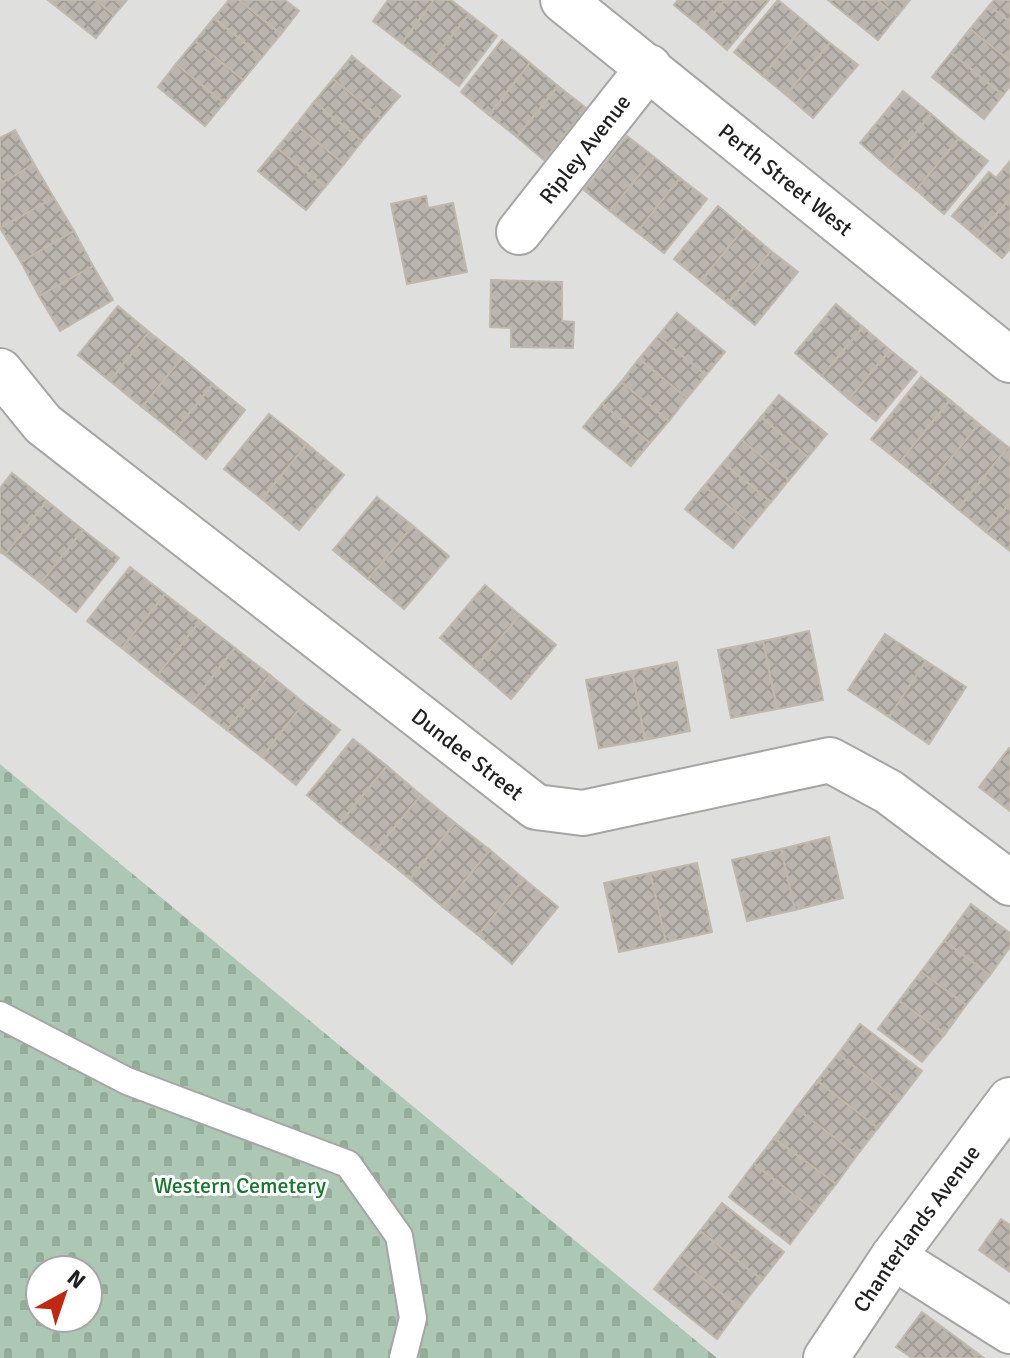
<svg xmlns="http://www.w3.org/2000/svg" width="1010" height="1358" viewBox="0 0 1010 1358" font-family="Signika,sans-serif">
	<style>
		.residential { fill: #dfdfde }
		.cemetery { fill: url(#cemetery-stones); fill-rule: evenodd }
		.building { fill: url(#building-cross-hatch); stroke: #c1b8ac; stroke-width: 2 }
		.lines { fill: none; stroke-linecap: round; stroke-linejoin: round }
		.service-casing { stroke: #a5a5a5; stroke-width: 30 }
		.minor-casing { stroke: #a5a5a5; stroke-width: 48 }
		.tertiary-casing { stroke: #a5a5a5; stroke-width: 48 }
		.service { stroke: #fff; stroke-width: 26 }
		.minor { stroke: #fff; stroke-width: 44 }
		.tertiary { stroke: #fff; stroke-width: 44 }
		.labels { text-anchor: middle; stroke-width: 6; stroke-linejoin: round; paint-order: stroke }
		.street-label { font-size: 22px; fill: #212121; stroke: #fff }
		.park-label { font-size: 22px; fill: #15792b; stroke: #fff }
	</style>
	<defs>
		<pattern id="cemetery-stones" width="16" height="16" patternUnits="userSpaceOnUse" patternTransform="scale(2)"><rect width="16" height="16" fill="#acc8b4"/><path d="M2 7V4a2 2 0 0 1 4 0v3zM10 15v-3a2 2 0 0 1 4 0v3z" fill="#94ac9a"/></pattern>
		<pattern id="building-cross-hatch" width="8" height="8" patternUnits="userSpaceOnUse" patternTransform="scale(2)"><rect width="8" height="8" fill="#bab5ae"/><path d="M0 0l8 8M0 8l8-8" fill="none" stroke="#a09b95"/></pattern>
	</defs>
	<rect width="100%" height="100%" fill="#f1efe9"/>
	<polygon class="residential" points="0,0 1010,0 1010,1358 717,1358 0,764"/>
	<path class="cemetery" d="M0,764L717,1358H0ZM40,1270H88V1318H40Z"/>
	<g class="building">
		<polygon points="48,0 96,0 114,15 96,38"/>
		<polygon points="96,0 127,0 114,15"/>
		<polygon points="229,0 239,0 281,34 262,57 214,18"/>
		<polygon points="239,0 285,0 299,11 281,34"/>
		<polygon points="388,0 434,0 402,43 373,21"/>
		<polygon points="434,0 451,0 469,14 430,64 402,43"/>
		<polygon points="678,0 725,0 702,28 674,5"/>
		<polygon points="725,0 769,0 727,50 702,28"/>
		<polygon points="778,0 806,23 763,76 734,52"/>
		<polygon points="828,0 877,0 897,16 878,40"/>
		<polygon points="877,0 910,0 897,16"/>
		<polygon points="994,0 1010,0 1010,22 989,6"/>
		<polygon points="989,6 1010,22 1010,61 970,29"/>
		<polygon points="469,14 497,36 459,86 430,64"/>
		<polygon points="214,18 262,57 243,80 195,41"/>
		<polygon points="806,23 830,43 786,95 763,76"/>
		<polygon points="970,29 1010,61 1010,86 1003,95 951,53"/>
		<polygon points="502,40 530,63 489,115 461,92"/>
		<polygon points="195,41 243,80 224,103 176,64"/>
		<polygon points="830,43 858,65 813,118 786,95"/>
		<polygon points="951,53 1003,95 984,119 932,77"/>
		<polygon points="352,56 400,96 381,118 333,79"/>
		<polygon points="530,63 558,86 517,137 489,115"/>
		<polygon points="176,64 224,103 205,126 158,87"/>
		<polygon points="333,79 381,118 362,141 314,102"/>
		<polygon points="558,86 586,108 544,160 517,137"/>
		<polygon points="903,91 931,114 888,167 860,143"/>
		<polygon points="314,102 362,141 344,164 296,125"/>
		<polygon points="931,114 959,138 916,190 888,167"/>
		<polygon points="296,125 344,164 325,187 277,148"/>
		<polygon points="15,130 34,164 0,184 0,138"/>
		<polygon points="627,136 654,157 610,211 584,190"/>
		<polygon points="959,138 988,161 944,214 916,190"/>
		<polygon points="277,148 325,187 306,210 258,171"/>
		<polygon points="654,157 680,178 637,232 610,211"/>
		<polygon points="1010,161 1010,198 977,237 952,216 989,172 996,178"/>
		<polygon points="34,164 54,198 0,228 0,184"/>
		<polygon points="680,178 707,199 664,253 637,232"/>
		<polygon points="426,196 428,208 453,203 467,272 407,284 391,204"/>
		<polygon points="54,198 74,231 21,262 0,228"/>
		<polygon points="1010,198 1010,249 1002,258 977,237"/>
		<polygon points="718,206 744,228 701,281 674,259"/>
		<polygon points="744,228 771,251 728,303 701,281"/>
		<polygon points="74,231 93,266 39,296 21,262"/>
		<polygon points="771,251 798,272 755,325 728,303"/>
		<polygon points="93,266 113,300 60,331 39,296"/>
		<polygon points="491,280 562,282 562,321 574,322 573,348 511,347 511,328 490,327"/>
		<polygon points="836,304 863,327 822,376 795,353"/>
		<polygon points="118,306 149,332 110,381 78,355"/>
		<polygon points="677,313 725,352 706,375 658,336"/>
		<polygon points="863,327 890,350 849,399 822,376"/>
		<polygon points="149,332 182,358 142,407 110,381"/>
		<polygon points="658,336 706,375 687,398 639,359"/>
		<polygon points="890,350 917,372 876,421 849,399"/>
		<polygon points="182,358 213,384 174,432 142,407"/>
		<polygon points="639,359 687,398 669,421 621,382"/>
		<polygon points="921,377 950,400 900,462 871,439"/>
		<polygon points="621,382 669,421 650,443 602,404"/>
		<polygon points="213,384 245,410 206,459 174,432"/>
		<polygon points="779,395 827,434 808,457 761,417"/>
		<polygon points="950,400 979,424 929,485 900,462"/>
		<polygon points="602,404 650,443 631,466 583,427"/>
		<polygon points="269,414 307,444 262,499 224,469"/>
		<polygon points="761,417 808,457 789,480 742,440"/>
		<polygon points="979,424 1008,447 958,509 929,485"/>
		<polygon points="742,440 789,480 771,502 723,463"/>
		<polygon points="307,444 344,475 299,530 262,499"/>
		<polygon points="1008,447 1010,449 1010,503 986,532 958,509"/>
		<polygon points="723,463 771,502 752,525 704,486"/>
		<polygon points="12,473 47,501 5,555 0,552 0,488"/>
		<polygon points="704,486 752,525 733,548 685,509"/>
		<polygon points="377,497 413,526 368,579 333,550"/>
		<polygon points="47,501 83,530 41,583 5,555"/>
		<polygon points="1010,503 1010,551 986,532"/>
		<polygon points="413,526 449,556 404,609 368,579"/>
		<polygon points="83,530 119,558 76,612 41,583"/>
		<polygon points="130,567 165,594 122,648 87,621"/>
		<polygon points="485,585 520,615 475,668 440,638"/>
		<polygon points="165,594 200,621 157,676 122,648"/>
		<polygon points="520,615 556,645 511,699 475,668"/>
		<polygon points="200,621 235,648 192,703 157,676"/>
		<polygon points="809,631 823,700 777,709 763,641"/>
		<polygon points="885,634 926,661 889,717 848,690"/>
		<polygon points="763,641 777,709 731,718 718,650"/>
		<polygon points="235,648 270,675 227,730 192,703"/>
		<polygon points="926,661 966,687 929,744 889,717"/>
		<polygon points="677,662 690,731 645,740 632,671"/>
		<polygon points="632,671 645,740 599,748 586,680"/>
		<polygon points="270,675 304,703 262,757 227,730"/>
		<polygon points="304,703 340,730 296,785 262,757"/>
		<polygon points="353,739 387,766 340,823 307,795"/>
		<polygon points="1009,748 1010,749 1010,811 979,787"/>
		<polygon points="387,766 421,795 375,851 340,823"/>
		<polygon points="421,795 455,823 410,879 375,851"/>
		<polygon points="455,823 490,850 443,907 410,879"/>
		<polygon points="829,837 843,898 795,910 781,849"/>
		<polygon points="781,849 795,910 747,921 732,860"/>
		<polygon points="490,850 524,879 478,935 443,907"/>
		<polygon points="697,863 712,932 666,942 650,873"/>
		<polygon points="650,873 666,942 619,952 604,883"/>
		<polygon points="524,879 558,907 512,964 478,935"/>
		<polygon points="971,904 1010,933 1010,947 990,975 944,941"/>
		<polygon points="944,941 990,975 966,1005 921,972"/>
		<polygon points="921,972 966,1005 945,1034 899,1001"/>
		<polygon points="899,1001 945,1034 922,1062 878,1029"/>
		<polygon points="860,1024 922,1071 899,1101 838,1054"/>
		<polygon points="838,1054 899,1101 878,1128 817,1081"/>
		<polygon points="817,1081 878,1128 857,1155 796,1108"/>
		<polygon points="796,1108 857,1155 836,1184 774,1138"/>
		<polygon points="774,1138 836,1184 815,1211 754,1164"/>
		<polygon points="754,1164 815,1211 790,1244 729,1197"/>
		<polygon points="722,1203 784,1252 762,1280 700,1231"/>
		<polygon points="1001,1219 1010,1225 1010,1272 979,1250"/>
		<polygon points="700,1231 762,1280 740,1308 678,1259"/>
		<polygon points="678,1259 740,1308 717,1339 654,1289"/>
		<polygon points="922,1312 984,1358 912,1358 896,1347"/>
	</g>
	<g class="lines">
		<defs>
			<polyline id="service" points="0,1015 127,1081 348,1164 399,1236 413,1318 403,1358"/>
			<g id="minor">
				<path id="s1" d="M563,0L1010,360"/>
				<path id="s2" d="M519,232L649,67"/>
				<path id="s3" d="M0,371L43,424L536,807L583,813L830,760L889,792L1010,883"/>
				<polyline points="893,1257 1010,1331"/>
			</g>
			<g id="tertiary">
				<path id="s4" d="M826,1358L893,1257L1010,1100"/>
			</g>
		</defs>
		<use href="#service" class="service-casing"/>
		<use href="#minor" class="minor-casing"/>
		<use href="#tertiary" class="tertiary-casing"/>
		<use href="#service" class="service"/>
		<use href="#minor" class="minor"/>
		<use href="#tertiary" class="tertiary"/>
	</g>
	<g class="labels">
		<g class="street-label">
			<text dy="8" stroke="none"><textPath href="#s2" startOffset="106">Ripley Avenue</textPath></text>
			<text dy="8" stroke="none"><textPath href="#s1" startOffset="286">Perth Street West</textPath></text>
			<text dy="8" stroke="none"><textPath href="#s3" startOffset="606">Dundee Street</textPath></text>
			<text dy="8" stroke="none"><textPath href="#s4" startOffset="158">Chanterlands Avenue</textPath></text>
		</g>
		<g class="park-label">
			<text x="240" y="1193">Western Cemetery</text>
		</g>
	</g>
	<g transform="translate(64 1294) rotate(40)"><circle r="38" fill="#ffffff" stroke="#a6a6a6" stroke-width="2"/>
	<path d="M0-6L14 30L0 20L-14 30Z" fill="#c22811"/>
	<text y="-12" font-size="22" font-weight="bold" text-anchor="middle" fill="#212121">N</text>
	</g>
</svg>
